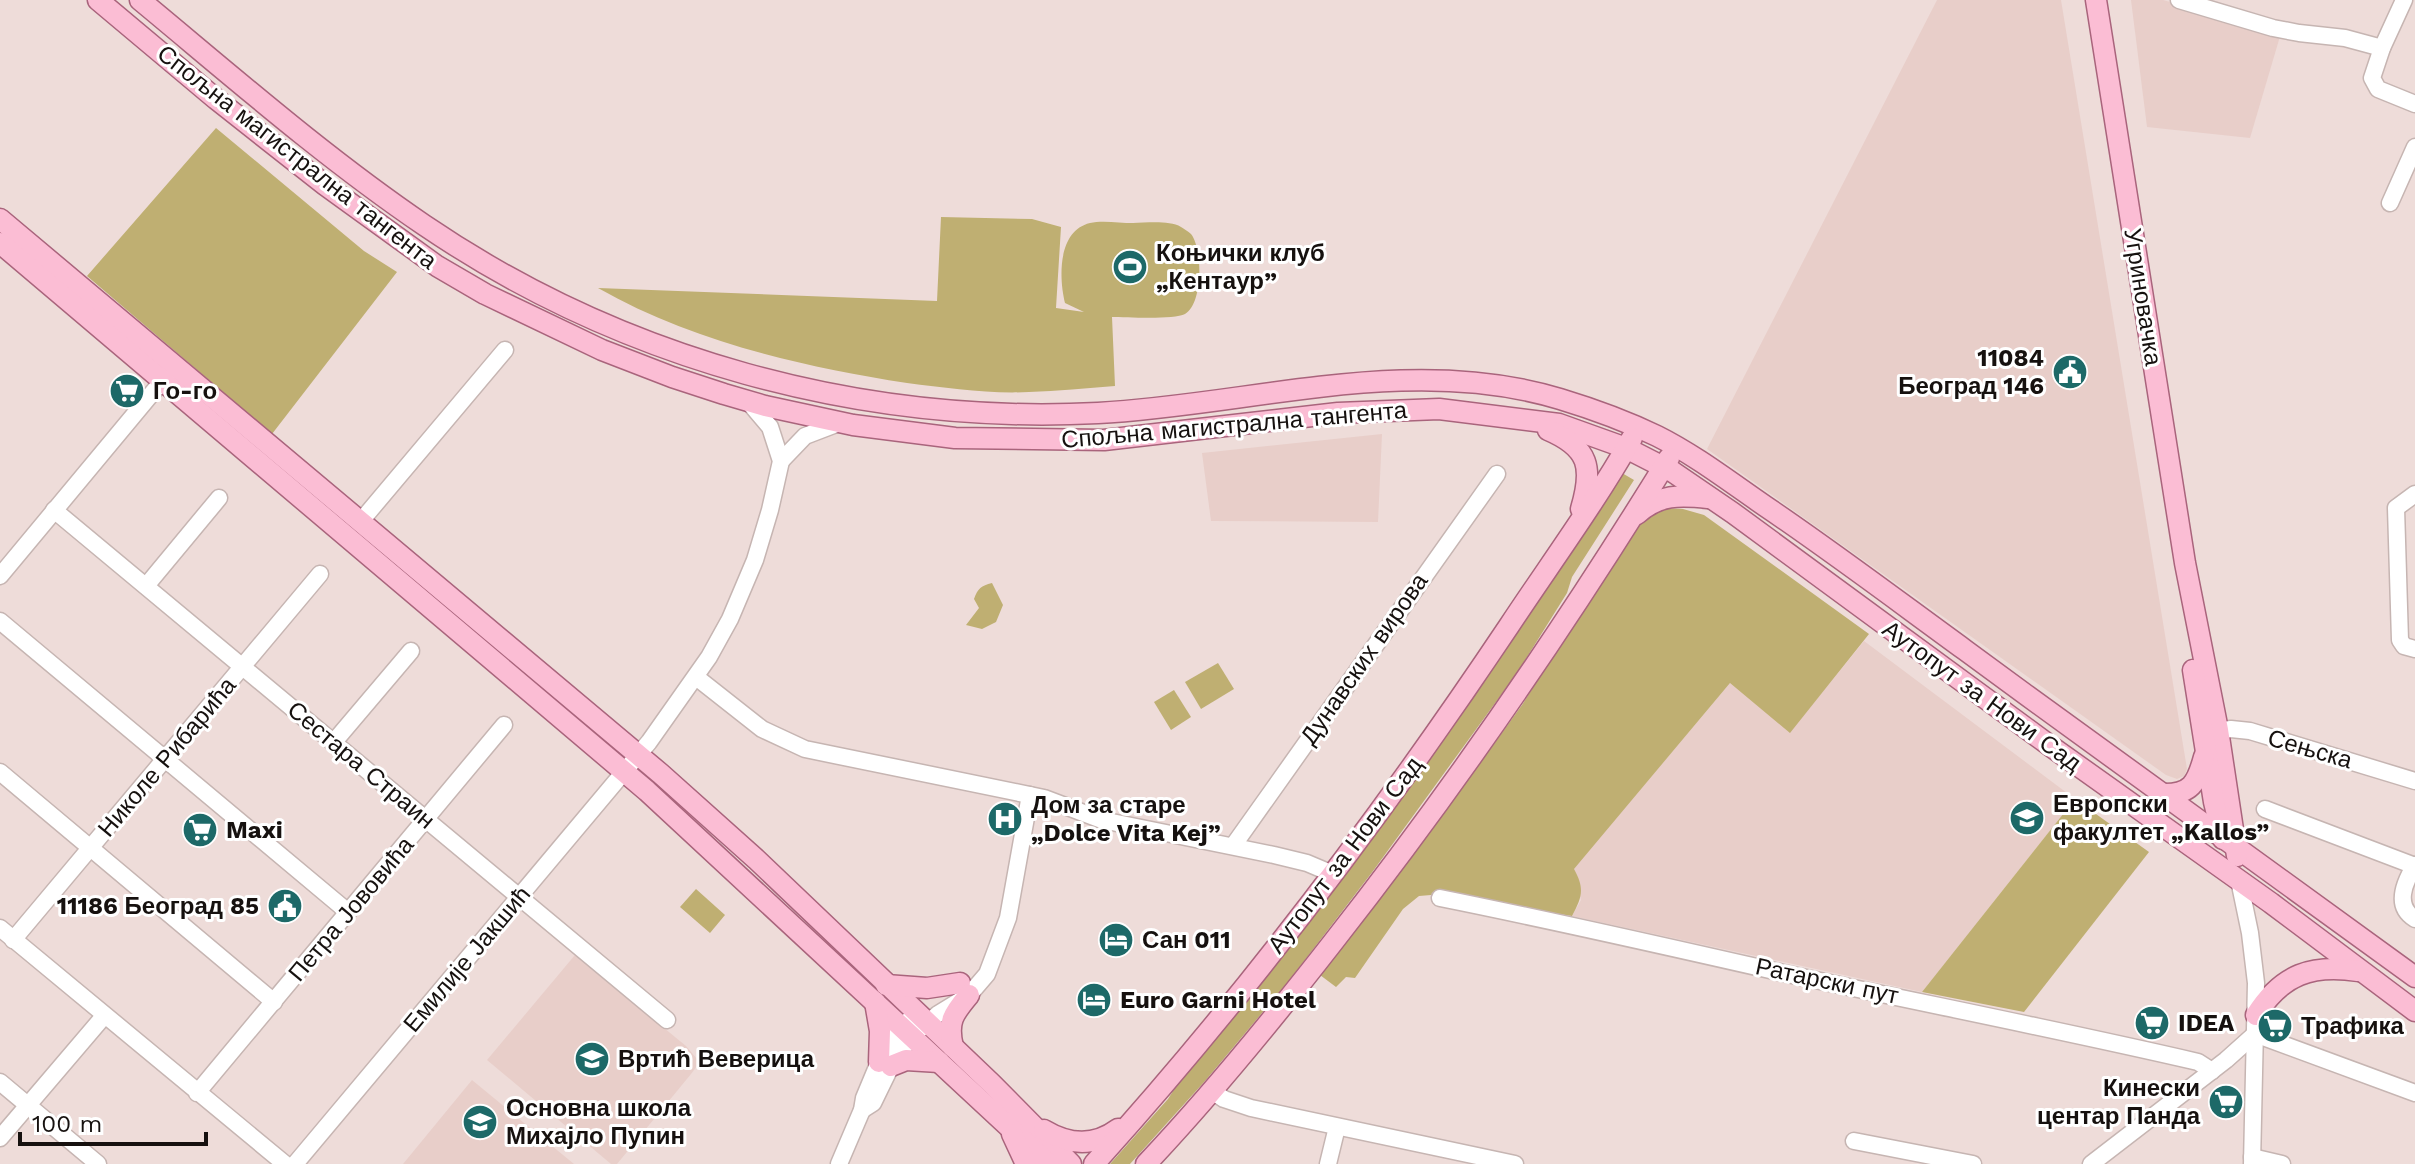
<svg xmlns="http://www.w3.org/2000/svg" width="2415" height="1164" viewBox="0 0 2415 1164" font-family="'Work Sans',sans-serif">
	<style>
		.built { fill: #e8cec9 }
		.green { fill: #bfaf72 }
		.lines { fill: none; stroke-linecap: round; stroke-linejoin: round }
		.minor-casing { stroke: #c6b5b2; stroke-width: 19 }
		.major-casing { stroke: #a9647c; stroke-width: 23 }
		.minor { stroke: #fff; stroke-width: 16 }
		.major { stroke: #fbbdd4; stroke-width: 20 }
		.labels { text-anchor: middle; stroke-width: 6; stroke-linejoin: round; paint-order: stroke }
		.street-label { font-size: 24px; fill: #16110f; stroke: #fff }
		.poi-label { font-size: 24px; font-weight: bold; fill: #16110f; stroke: #fff; text-anchor: start }
	</style>
	<rect width="100%" height="100%" fill="#eedcd9"/>
	<g class="built">
		<polygon points="1937,0 2061,0 2187,769 2184,776 2177,779 2166,775 1707,449"/>
		<polygon points="2131,0 2163,0 2281,33 2250,138 2147,127"/>
		<polygon points="1382,434 1378,522 1211,521 1202,453"/>
		<polygon points="1864,641 2075,799 1922,992 1572,916 1581,900 1573,869 1730,683 1790,732"/>
		<polygon points="575,955 686,1046 697,1059 697,1066 691,1074 617,1164 611,1164 487,1060"/>
		<polygon points="472,1080 574,1164 403,1164"/>
	</g>
	<g class="green">
		<polygon points="216,128 364,251 397,272 272,434 87,276"/>
		<path d="M941,217L1032,219L1061,227L1056,308L1084,312L1065,303C1059,279 1057,231 1090,223C1102,220 1120,223 1133,223C1146,223 1169,220 1181,227C1184,229 1188,231 1191,234C1203,249 1203,304 1185,314C1174,320 1126,317 1112,317L1115,386C1086,388 1058,391 1029,392C988,394 947,388 907,383C802,367 691,341 598,288L937,301Z"/>
		<polygon points="1622,473 1634,480 1572,577 1567,593 1517,673 1373,871 1288,982 1205,1081 1130,1164 1110,1164 1168,1099 1189,1066 1411,784 1480,687"/>
		<path d="M1666,508L1683,509L1704,515L1869,634L1790,733L1730,683L1574,869C1585,889 1582,897 1572,916L1431,895L1419,896L1403,909L1355,978L1346,977L1336,987L1320,975L1432,830L1522,705L1632,532L1650,515Z"/>
		<path d="M992,583L1003,605L996,622L982,629L966,625L979,608L974,599C978,588 981,586 992,583Z"/>
		<polygon points="1218,663 1234,689 1201,709 1185,682"/>
		<polygon points="1174,690 1191,717 1171,730 1154,702"/>
		<polygon points="2075,799 2149,852 2024,1012 1922,992"/>
		<polygon points="696,889 725,915 710,933 680,907"/>
	</g>
	<g class="lines">
		<defs>
			<g id="minor">
				<polyline points="2179,0 2273,28 2299,33 2345,38 2382,48"/>
				<polyline points="2404,0 2382,48 2372,78 2378,89 2415,104"/>
				<polyline points="2390,203 2415,147"/>
				<polyline points="781,461 805,436 839,423"/>
				<polyline points="2415,494 2396,508 2400,640 2404,646 2415,649"/>
				<polyline points="54,510 667,1020"/>
				<polyline points="361,521 505,350"/>
				<polyline points="0,576 168,374"/>
				<polyline points="146,586 219,498"/>
				<polyline points="0,621 348,912"/>
				<polyline points="696,677 762,729 805,749 1044,798 1102,820 1274,855 1307,863 1333,874"/>
				<polyline points="2208,732 2231,729 2250,731 2415,781"/>
				<polyline points="333,743 411,651"/>
				<polyline points="0,772 274,1002"/>
				<polyline points="2265,809 2415,866"/>
				<polyline points="1233,846 1497,474"/>
				<path d="M2415,865C2404,883 2394,906 2415,919"/>
				<polyline points="2239,880 2250,933 2256,983 2252,1164"/>
				<path d="M1440,898C1555,921 1669,947 1783,973C1921,1003 2060,1030 2198,1062L2212,1071"/>
				<polyline points="0,928 285,1164"/>
				<polyline points="13,940 320,574"/>
				<polyline points="2255,1034 2415,1093"/>
				<polyline points="0,1082 98,1164"/>
				<polyline points="1212,1091 1224,1099 1251,1108 1515,1164"/>
				<polyline points="197,1093 504,725"/>
				<polyline points="862,1110 873,1103 891,1066 912,1036 938,1014 969,995 987,974 1008,918 1030,795"/>
				<polyline points="0,1138 104,1016"/>
				<polyline points="1854,1141 1973,1164"/>
				<polyline points="2252,1157 2282,1164"/>
				<polyline points="295,1164 649,742 709,657 730,619 755,560 770,510 781,461 770,427 748,401"/>
				<polyline points="839,1164 862,1110 864,1098 879,1062 893,1037 909,1020"/>
				<polyline points="1328,1164 1337,1127"/>
				<polyline points="2091,1164 2226,1060 2255,1034"/>
			</g>
			<g id="major">
				<polyline points="98,0 216,99 325,185 437,266 485,294 602,350 672,377 724,394 765,406 853,425 955,438 1104,440 1338,413 1439,409 1559,424 1626,448 1673,472 1733,513 2049,745 2271,903 2415,1011"/>
				<path d="M140,0C233,77 324,157 424,225C621,359 860,425 1098,413C1250,405 1409,353 1560,399C1593,409 1626,421 1657,436C1695,455 1730,482 1765,506C1833,552 1899,602 1965,650C2114,760 2265,867 2415,977"/>
				<polyline points="2096,0 2185,563 2218,730 2237,856"/>
				<polyline points="0,219 661,774 757,860 992,1084 1071,1164"/>
				<polyline points="0,243 647,791 1049,1164"/>
				<path d="M1548,430C1590,448 1593,468 1581,509"/>
				<path d="M1637,514C1659,494 1680,495 1708,498"/>
				<polyline points="2193,670 2214,802 2223,839"/>
				<path d="M2162,794C2191,795 2197,783 2204,757"/>
				<polyline points="886,985 927,988 960,983"/>
				<polyline points="875,1002 880,1031 879,1062"/>
				<path d="M2256,1015C2282,974 2312,964 2358,971"/>
				<path d="M953,1047C947,1022 953,1014 969,995"/>
				<polyline points="891,1066 906,1060 939,1062"/>
				<path d="M1044,1130C1069,1145 1094,1147 1118,1129"/>
				<polyline points="1012,1134 1026,1164"/>
				<path d="M1094,1164C1246,996 1383,814 1509,626C1550,564 1595,503 1632,438"/>
				<path d="M1146,1164C1213,1093 1274,1018 1334,941C1455,787 1566,625 1669,458"/>
			</g>
		</defs>
		<use href="#minor" class="minor-casing"/>
		<use href="#major" class="major-casing"/>
		<use href="#minor" class="minor"/>
		<use href="#major" class="major"/>
	</g>
	<defs>
		<symbol id="stadium-disc" viewBox="-11 -11 22 22"><circle r="9.5" fill="#1d6968" stroke="#fff"/><path d="M0-5a6.5 5 0 1 0 0 10a6.5 5 0 1 0 0-10ZM-3.5-1.8h7v3.6h-7Z" fill="#fff"/></symbol>
		<symbol id="civic-disc" viewBox="-11 -11 22 22"><circle r="9.5" fill="#1d6968" stroke="#fff"/><path d="M-.6-6.5H3V-4.5H.6V-3L4-1V1h2V6H-6V1h2V-1L-.6-3ZM-1.2 2.5V6h2.4V2.5Z" fill="#fff"/></symbol>
		<symbol id="supermarket-disc" viewBox="-11 -11 22 22"><circle r="9.5" fill="#1d6968" stroke="#fff"/><path d="M-6-5.5h2.5l.6 2H6L4.5 2H-2.5L-4.4-4H-6ZM-1.5 3.2a1.3 1.3 0 1 0 .1 0ZM3 3.2a1.3 1.3 0 1 0 .1 0Z" fill="#fff"/></symbol>
		<symbol id="university-disc" viewBox="-11 -11 22 22"><circle r="9.5" fill="#1d6968" stroke="#fff"/><path d="M0-5L7-2L0 1L-7-2ZM-4 1L0 2.5L4 1V4Q0 6-4 4Z" fill="#fff"/></symbol>
		<symbol id="hospital-disc" viewBox="-11 -11 22 22"><circle r="9.5" fill="#1d6968" stroke="#fff"/><path d="M-5-5h3v3.5h4V-5h3V5h-3V1.5h-4V5h-3Z" fill="#fff"/></symbol>
		<symbol id="hotel-disc" viewBox="-11 -11 22 22"><circle r="9.5" fill="#1d6968" stroke="#fff"/><path d="M-6-4.5h1.5V1H6V5H4.5V3h-9V5H-6ZM-4 0a1.8 1.8 0 1 1 3.6 0ZM.5 0V-2.5h3Q6-2.5 6 0Z" fill="#fff"/></symbol>
		<symbol id="school-disc" viewBox="-11 -11 22 22"><circle r="9.5" fill="#1d6968" stroke="#fff"/><path d="M0-5L7-2L0 1L-7-2ZM-4 1L0 2.5L4 1V4Q0 6-4 4Z" fill="#fff"/></symbol>
	</defs>
	<g fill-rule="evenodd">
		<use href="#stadium-disc" x="1110" y="247" width="40" height="40"/>
		<use href="#civic-disc" x="2050" y="352" width="40" height="40"/>
		<use href="#supermarket-disc" x="107" y="371" width="40" height="40"/>
		<use href="#university-disc" x="2007" y="798" width="40" height="40"/>
		<use href="#hospital-disc" x="985" y="799" width="40" height="40"/>
		<use href="#supermarket-disc" x="180" y="810" width="40" height="40"/>
		<use href="#civic-disc" x="265" y="886" width="40" height="40"/>
		<use href="#hotel-disc" x="1096" y="920" width="40" height="40"/>
		<use href="#hotel-disc" x="1074" y="980" width="40" height="40"/>
		<use href="#supermarket-disc" x="2132" y="1003" width="40" height="40"/>
		<use href="#supermarket-disc" x="2255" y="1006" width="40" height="40"/>
		<use href="#school-disc" x="572" y="1039" width="40" height="40"/>
		<use href="#supermarket-disc" x="2206" y="1082" width="40" height="40"/>
		<use href="#school-disc" x="460" y="1102" width="40" height="40"/>
	</g>
	<g class="labels">
		<g class="street-label">
			<text transform="translate(297 157) rotate(38)" y="8">Спољна магистрална тангента</text>
			<text transform="translate(2143 297) rotate(81)" y="8">Угриновачка</text>
			<text transform="translate(1234 425) rotate(-5)" y="8">Спољна магистрална тангента</text>
			<text transform="translate(1364 659) rotate(-55)" y="8">Дунавских вирова</text>
			<text transform="translate(1982 696) rotate(36)" y="8">Аутопут за Нови Сад</text>
			<text transform="translate(2310 749) rotate(16)" y="8">Сењска</text>
			<text transform="translate(167 757) rotate(-50)" y="8">Николе Рибарића</text>
			<text transform="translate(361 765) rotate(40)" y="8">Сестара Страин</text>
			<text transform="translate(1345 855) rotate(-53)" y="8">Аутопут за Нови Сад</text>
			<text transform="translate(351 909) rotate(-50)" y="8">Петра Јововића</text>
			<text transform="translate(467 959) rotate(-50)" y="8">Емилије Јакшић</text>
			<text transform="translate(1827 981) rotate(12)" y="8">Ратарски пут</text>
		</g>
		<g class="poi-label">
			<text x="1156" y="261">Коњички клуб<tspan x="1156" dy="28">„Кентаур”</tspan></text>
			<text x="2044" y="366" text-anchor="end">11084<tspan x="2044" dy="28">Београд 146</tspan></text>
			<text x="153" y="399">Го-го</text>
			<text x="2053" y="812">Европски<tspan x="2053" dy="28">факултет „Kallos”</tspan></text>
			<text x="1031" y="813">Дом за старе<tspan x="1031" dy="28">„Dolce Vita Kej”</tspan></text>
			<text x="226" y="838">Maxi</text>
			<text x="259" y="914" text-anchor="end">11186 Београд 85</text>
			<text x="1142" y="948">Сан 011</text>
			<text x="1120" y="1008">Euro Garni Hotel</text>
			<text x="2178" y="1031">IDEA</text>
			<text x="2301" y="1034">Трафика</text>
			<text x="618" y="1067">Вртић Веверица</text>
			<text x="2200" y="1096" text-anchor="end">Кинески<tspan x="2200" dy="28">центар Панда</tspan></text>
			<text x="506" y="1116">Основна школа<tspan x="506" dy="28">Михајло Пупин</tspan></text>
		</g>
	</g>
	<path d="M20 1132v12h186v-12" fill="none" stroke="#16110f" stroke-width="4"/>
	<text x="32" y="1132" font-size="24" fill="#16110f" stroke="#ffffff" stroke-width="6" paint-order="stroke">100 m</text>
</svg>
